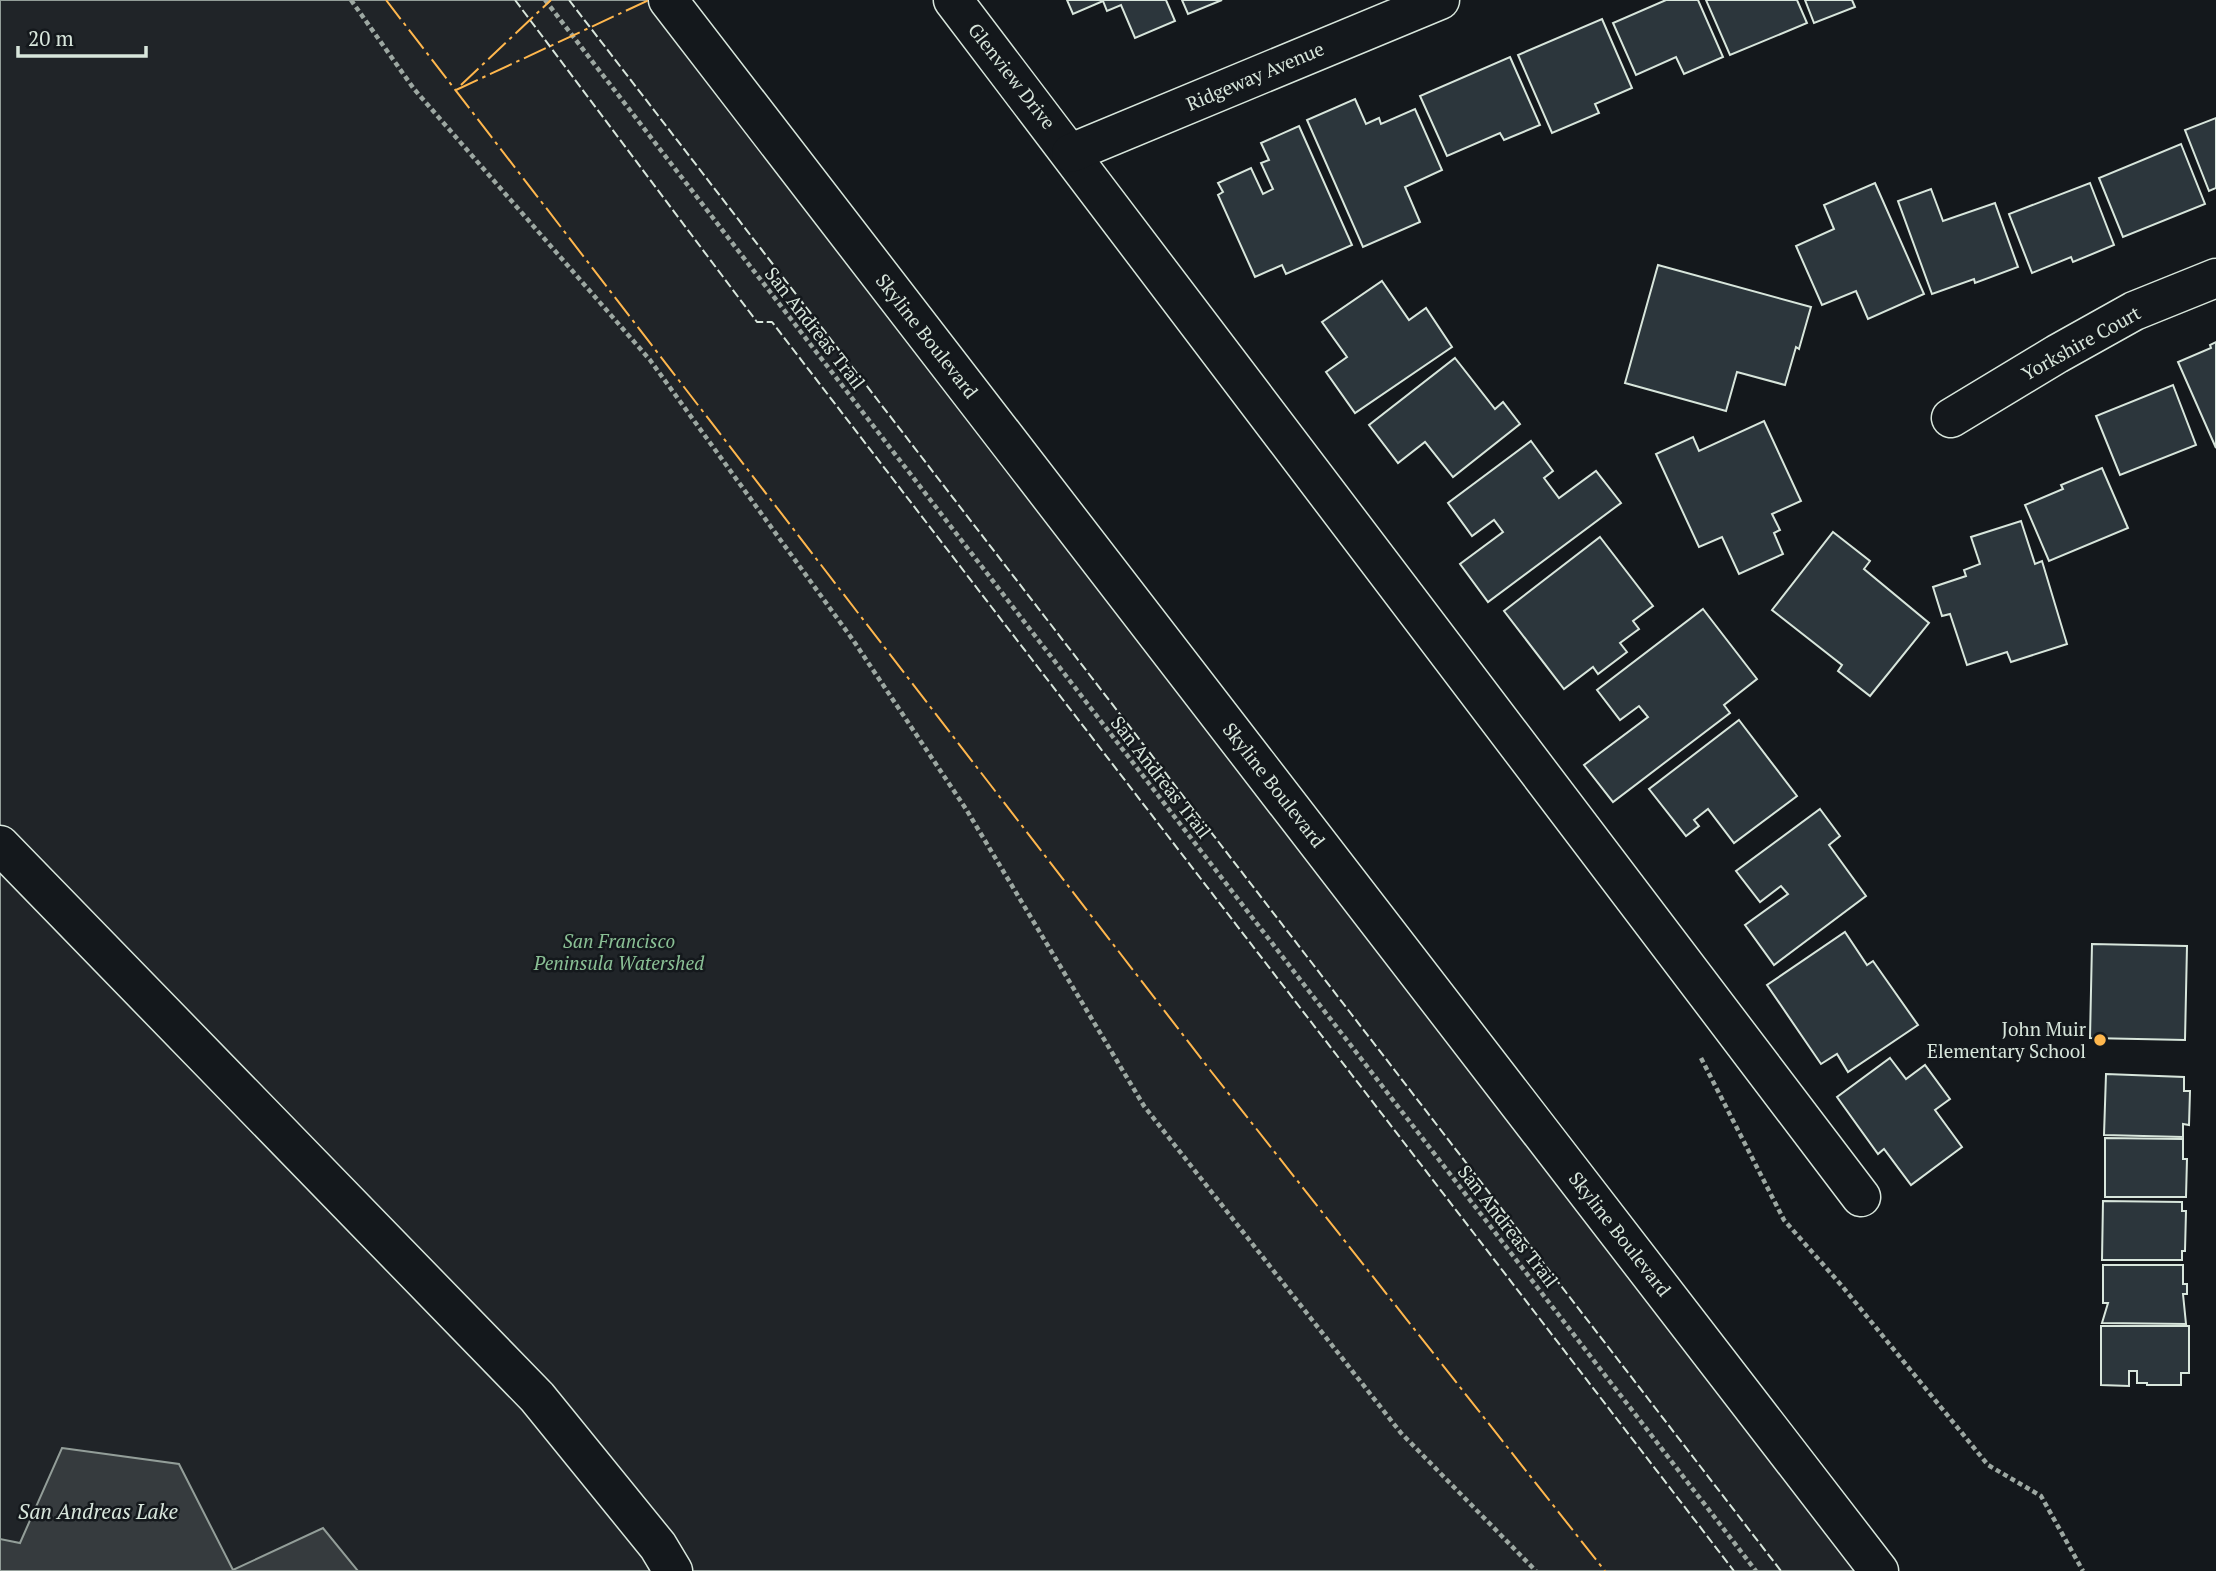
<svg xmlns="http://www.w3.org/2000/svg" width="2216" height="1571" viewBox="0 0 2216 1571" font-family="'PT Serif',serif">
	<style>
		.green { fill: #202428; stroke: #939e99; stroke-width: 2 }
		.water { fill: #363b3e; stroke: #939e99; stroke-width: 2 }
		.building { fill: #2c363c; stroke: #d8e6dc; stroke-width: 2 }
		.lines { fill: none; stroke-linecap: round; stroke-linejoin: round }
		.minor-casing { stroke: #d8e6dc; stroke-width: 41 }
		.major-casing { stroke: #d8e6dc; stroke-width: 41 }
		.path { stroke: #9da8a2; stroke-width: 4.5; stroke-dasharray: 5 3.5; stroke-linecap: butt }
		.minor { stroke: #14181c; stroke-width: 38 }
		.major { stroke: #14181c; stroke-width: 38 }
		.fence { stroke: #d8e6dc; stroke-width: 2; stroke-dasharray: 9 3.5; stroke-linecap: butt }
		.power { stroke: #ffb74d; stroke-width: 2; stroke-dasharray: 24 5 3.5 5; stroke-linecap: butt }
		.poi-dot { fill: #ffb74d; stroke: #14181c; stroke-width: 2.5 }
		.labels { text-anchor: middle; stroke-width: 5; stroke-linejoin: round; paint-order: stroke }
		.street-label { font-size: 19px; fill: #d8e6dc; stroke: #14181c }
		.park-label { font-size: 19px; font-style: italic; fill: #8ac095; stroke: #14181c }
		.poi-label { font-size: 19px; fill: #d8e6dc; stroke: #14181c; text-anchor: end }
		.water-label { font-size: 21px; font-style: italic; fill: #d8e6dc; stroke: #14181c }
	</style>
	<rect width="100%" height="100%" fill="#14181c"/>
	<polygon class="green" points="0,0 668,0 1879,1571 0,1571"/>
	<polygon class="water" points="62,1448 179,1464 233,1570 323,1528 358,1571 0,1571 0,1539 20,1543"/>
	<g class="building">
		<polygon points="1067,0 1166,0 1175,21 1135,38 1121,5 1107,11 1103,1 1073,14"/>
		<polygon points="1182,0 1222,0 1188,14"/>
		<polygon points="1666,0 1698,0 1723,57 1684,74 1676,57 1636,75 1613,23"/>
		<polygon points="1706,0 1797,0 1807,23 1730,55"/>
		<polygon points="1805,0 1852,0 1855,7 1814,23"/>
		<polygon points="1602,19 1632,88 1595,104 1599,113 1552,133 1518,55"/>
		<polygon points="1510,57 1540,125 1504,140 1500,133 1447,156 1420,96"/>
		<polygon points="1355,99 1366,124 1379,118 1381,124 1415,109 1442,170 1405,187 1420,222 1363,247 1307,120"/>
		<polygon points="2216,118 2216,188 2209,191 2185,130"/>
		<polygon points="1299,126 1352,245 1286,274 1282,265 1255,277 1218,195 1223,192 1218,183 1251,168 1263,194 1273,189 1261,163 1269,160 1261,143"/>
		<polygon points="2181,144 2205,204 2123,237 2099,178"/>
		<polygon points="1875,183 1924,294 1868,319 1856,291 1822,305 1796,246 1834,229 1824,205"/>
		<polygon points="2090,183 2114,245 2073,262 2071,257 2032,273 2009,214"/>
		<polygon points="1931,189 1943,221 1995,203 2018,267 1975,283 1974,279 1932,294 1898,201"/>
		<polygon points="1658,265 1811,307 1799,349 1796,347 1785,385 1737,372 1726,411 1625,383"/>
		<polygon points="1382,281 1409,320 1426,308 1452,347 1355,413 1326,372 1347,357 1322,322"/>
		<polygon points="2216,342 2216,448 2178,362 2211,348 2210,345"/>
		<polygon points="1455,358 1495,409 1503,402 1520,424 1453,477 1425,442 1398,463 1369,425"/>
		<polygon points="2173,385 2196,445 2120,475 2096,416"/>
		<polygon points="1764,421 1801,501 1772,514 1780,530 1774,533 1783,554 1739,574 1722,537 1699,547 1656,454 1693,437 1699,451"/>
		<polygon points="1531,441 1553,471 1544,478 1559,498 1596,471 1621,503 1488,602 1460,564 1503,532 1494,520 1472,536 1448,503"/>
		<polygon points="2102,468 2128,528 2049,561 2025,505 2063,489 2061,485"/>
		<polygon points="2021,521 2035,564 2042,561 2067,644 2011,662 2007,652 1967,665 1950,614 1942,616 1933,587 1966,576 1964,570 1980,564 1971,537"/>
		<polygon points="1833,532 1870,561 1864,569 1929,623 1870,696 1838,671 1842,665 1772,610"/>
		<polygon points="1600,537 1653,606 1633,621 1639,629 1620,643 1627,652 1598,674 1593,667 1564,689 1504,611"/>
		<polygon points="1703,609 1757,679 1724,705 1730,713 1613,802 1584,765 1648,717 1639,706 1620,720 1597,690"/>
		<polygon points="1739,720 1797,796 1734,843 1708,809 1694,820 1699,826 1686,836 1649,789"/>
		<polygon points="1820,809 1840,836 1829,845 1866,896 1774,965 1745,925 1788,894 1781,886 1760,902 1736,871"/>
		<polygon points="1845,932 1867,965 1873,961 1918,1025 1848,1072 1837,1054 1821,1064 1767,985"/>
		<polygon points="2092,944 2187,946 2185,1040 2090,1038"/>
		<polygon points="1890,1058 1906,1079 1925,1065 1950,1099 1935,1110 1962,1147 1911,1185 1884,1149 1878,1154 1837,1097"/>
		<polygon points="2106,1074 2184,1077 2184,1091 2190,1091 2189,1125 2183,1124 2183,1137 2104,1135"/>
		<polygon points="2105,1138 2183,1139 2183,1159 2187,1159 2186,1197 2105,1197"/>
		<polygon points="2103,1201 2182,1202 2182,1211 2186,1211 2185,1251 2182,1251 2182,1260 2102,1260"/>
		<polygon points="2103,1265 2183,1265 2183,1284 2187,1284 2187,1294 2183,1294 2186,1324 2102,1323 2108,1303 2103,1303"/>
		<polygon points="2101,1326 2189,1326 2189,1373 2181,1373 2181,1385 2147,1385 2147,1383 2137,1383 2137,1371 2129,1371 2129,1386 2101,1385"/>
	</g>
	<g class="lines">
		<defs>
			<g id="minor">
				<polyline points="953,0 1861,1197"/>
				<polyline points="1071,153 1440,0"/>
				<polyline points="1951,418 2057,354 2134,311 2216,278"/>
				<polyline points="0,845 537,1397 658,1546 673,1571"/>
			</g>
			<polyline id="major" points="668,0 1879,1571"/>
		</defs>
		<use href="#minor" class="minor-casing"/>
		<use href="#major" class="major-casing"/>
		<g class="path">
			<polyline points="351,0 414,89 650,360 853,640 966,809 1144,1106 1401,1433 1536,1571"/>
			<polyline points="545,0 1756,1571"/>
			<polyline points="1701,1058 1784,1220 1842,1286 1988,1465 2041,1496 2083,1571"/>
		</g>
		<use href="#minor" class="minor"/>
		<use href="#major" class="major"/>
		<g class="fence">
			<polyline points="515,0 757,322 772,322 1734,1571"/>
			<polyline points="569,0 1781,1571"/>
		</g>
		<g class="power">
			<polyline points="386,0 1210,1070 1605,1571"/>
			<polyline points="461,85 551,0"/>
			<polyline points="456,90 649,0"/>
		</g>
	</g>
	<circle class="poi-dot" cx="2100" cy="1040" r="7"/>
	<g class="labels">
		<g class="street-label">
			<text transform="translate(1012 76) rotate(52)" y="7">Glenview Drive</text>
			<text transform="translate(1255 76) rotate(-23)" y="7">Ridgeway Avenue</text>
			<text transform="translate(815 328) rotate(52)" y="7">San Andreas Trail</text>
			<text transform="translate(927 336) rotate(52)" y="7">Skyline Boulevard</text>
			<text transform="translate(2081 343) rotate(-29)" y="7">Yorkshire Court</text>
			<text transform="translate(1161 777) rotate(52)" y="7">San Andreas Trail</text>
			<text transform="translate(1274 785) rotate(52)" y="7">Skyline Boulevard</text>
			<text transform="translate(1508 1226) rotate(52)" y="7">San Andreas Trail</text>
			<text transform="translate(1620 1234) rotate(52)" y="7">Skyline Boulevard</text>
		</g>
		<g class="park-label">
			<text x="619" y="948">San Francisco<tspan x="619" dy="22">Peninsula Watershed</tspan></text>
		</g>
		<g class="poi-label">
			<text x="2086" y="1036">John Muir<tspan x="2086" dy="22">Elementary School</tspan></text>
		</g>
		<g class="water-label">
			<text x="98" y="1519">San Andreas Lake</text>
		</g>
	</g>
	<path d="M18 46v10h128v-10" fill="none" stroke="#d8e6dc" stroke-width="3.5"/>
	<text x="28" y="46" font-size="21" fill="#d8e6dc" stroke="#14181c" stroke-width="5" paint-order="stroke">20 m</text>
</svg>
